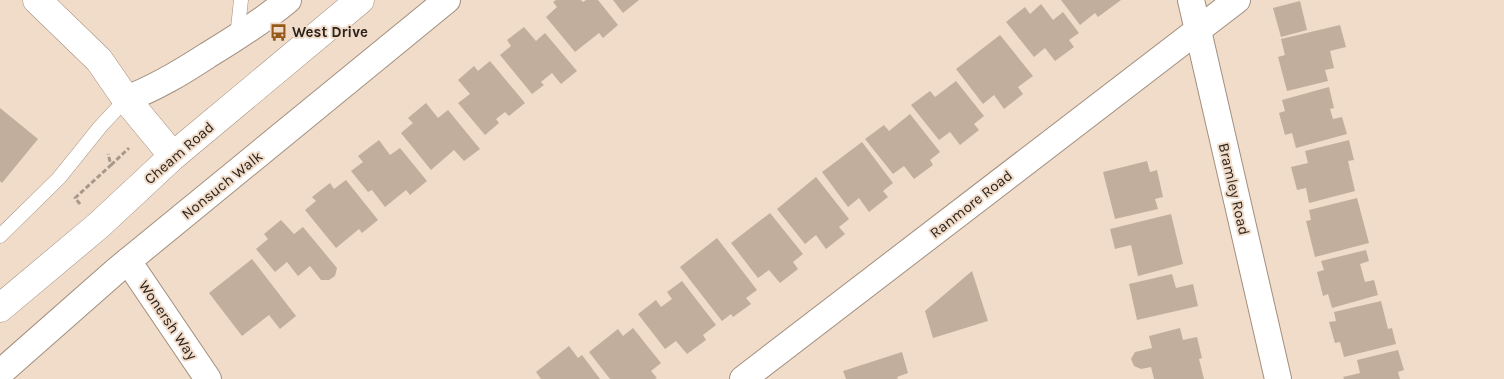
<svg xmlns="http://www.w3.org/2000/svg" width="1504" height="379" viewBox="0 0 1504 379" font-family="Karla,sans-serif">
	<style>
		.building { fill: #c2ae9d }
		.lines { fill: none; stroke-linecap: round; stroke-linejoin: round }
		.lane-casing { stroke: #a28f7f; stroke-width: 15 }
		.street-casing { stroke: #a28f7f; stroke-width: 28 }
		.secondary-casing { stroke: #a28f7f; stroke-width: 29 }
		.highway-casing { stroke: #a28f7f; stroke-width: 29 }
		.path { stroke: #a8988a; stroke-width: 3; stroke-dasharray: 5 2.5; stroke-linecap: butt }
		.lane { stroke: #fff; stroke-width: 14 }
		.street { stroke: #fff; stroke-width: 26 }
		.secondary { stroke: #fff; stroke-width: 28 }
		.highway { stroke: #fff; stroke-width: 28 }
		.labels { text-anchor: middle; stroke-width: 4; stroke-linejoin: round; paint-order: stroke }
		.poi-label { font-size: 15px; font-weight: bold; fill: #2b231c; stroke: #f1dcca; text-anchor: start }
		.street-label { font-size: 15px; fill: #2b231c; stroke: #f1dcca }
	</style>
	<rect width="100%" height="100%" fill="#f1dcca"/>
	<g class="building">
		<polygon points="556,0 581,0 583,2 586,0 598,0 618,25 603,38 599,33 575,52 546,17 557,7 553,2"/>
		<polygon points="613,0 639,0 623,13"/>
		<polygon points="1061,0 1121,0 1098,17 1095,13 1080,25"/>
		<polygon points="1300,1 1307,30 1281,37 1273,8"/>
		<polygon points="1041,4 1053,20 1063,12 1079,33 1069,40 1074,47 1055,61 1045,48 1034,57 1006,22 1025,7 1030,14"/>
		<polygon points="1340,25 1346,47 1330,51 1334,68 1325,70 1328,81 1287,91 1278,57 1285,55 1281,39"/>
		<polygon points="524,27 536,41 545,33 577,71 561,84 552,73 541,82 544,85 532,94 500,55 511,46 507,40"/>
		<polygon points="1000,35 1033,76 1018,87 1023,94 1004,109 994,95 983,104 956,69"/>
		<polygon points="490,61 525,103 509,116 505,112 496,119 499,123 485,135 458,103 470,94 458,80 474,66 478,71"/>
		<polygon points="956,81 984,116 974,124 979,130 960,145 950,132 939,140 911,105 930,91 935,97"/>
		<polygon points="1329,87 1334,108 1330,109 1333,119 1342,117 1347,134 1296,148 1292,133 1285,135 1279,113 1285,111 1282,100"/>
		<polygon points="426,103 438,118 448,110 480,149 464,161 454,150 431,170 401,133 413,123 408,118"/>
		<polygon points="0,108 38,139 2,183 0,181"/>
		<polygon points="910,114 940,152 930,160 933,165 914,179 904,166 893,174 865,139 884,125 889,131"/>
		<polygon points="379,140 390,155 400,148 427,181 410,195 406,190 385,207 372,190 368,192 351,171 363,162 358,156"/>
		<polygon points="1349,140 1354,160 1348,161 1355,191 1309,203 1306,188 1297,190 1291,167 1308,163 1305,151"/>
		<polygon points="862,142 893,183 883,191 888,197 869,212 859,198 848,207 822,172"/>
		<polygon points="1147,161 1150,172 1157,170 1163,197 1155,199 1158,209 1115,219 1103,172"/>
		<polygon points="816,177 849,219 839,227 845,234 826,249 816,235 805,244 777,209"/>
		<polygon points="346,180 378,220 362,233 359,229 336,248 305,210 316,201 312,197 330,183 334,189"/>
		<polygon points="1357,198 1369,243 1315,257 1306,221 1311,220 1309,210"/>
		<polygon points="770,213 803,254 793,262 798,269 780,283 769,270 758,278 731,243"/>
		<polygon points="1171,214 1183,264 1138,276 1131,245 1115,249 1110,229"/>
		<polygon points="281,220 294,234 303,227 337,268 335,276 329,280 321,280 310,266 298,276 287,262 275,272 256,249 268,239 264,234"/>
		<polygon points="717,238 757,290 746,298 751,304 733,317 731,314 722,321 680,267"/>
		<polygon points="1366,250 1369,261 1360,264 1365,282 1374,280 1378,295 1332,308 1328,294 1323,296 1317,272 1324,270 1321,261"/>
		<polygon points="252,259 296,316 280,329 269,315 242,336 209,293"/>
		<polygon points="972,271 988,321 933,338 925,311"/>
		<polygon points="1172,274 1176,288 1193,284 1198,306 1137,320 1129,284"/>
		<polygon points="682,281 716,325 703,335 706,340 687,354 676,341 665,349 638,314 656,300 661,307 672,299 667,292"/>
		<polygon points="1381,301 1388,329 1392,328 1396,344 1344,357 1340,342 1335,343 1329,322 1336,321 1334,312"/>
		<polygon points="633,328 661,363 651,371 657,378 655,379 610,379 589,352 618,329 623,336"/>
		<polygon points="1180,328 1183,340 1197,337 1202,358 1199,359 1204,379 1154,379 1151,367 1141,369 1134,366 1131,359 1135,352 1152,348 1149,336"/>
		<polygon points="569,346 578,358 582,355 600,379 541,379 536,372"/>
		<polygon points="1398,350 1404,370 1398,372 1400,379 1344,379 1343,377 1360,373 1357,360"/>
		<polygon points="902,352 908,373 897,377 898,379 846,379 843,371"/>
	</g>
	<g class="lines">
		<defs>
			<g id="lane">
				<polyline points="237,37 241,0"/>
				<polyline points="0,236 59,178 100,127 126,99"/>
			</g>
			<g id="street">
				<polyline points="1191,0 1278,379"/>
				<path d="M126,99C156,88 182,72 208,55C236,38 263,21 288,0"/>
				<polyline points="128,261 208,379"/>
				<polyline points="0,373 117,270 447,0"/>
				<polyline points="743,379 1237,0"/>
			</g>
			<polyline id="secondary" points="37,0 99,60 126,99 173,156"/>
			<polyline id="highway" points="0,308 99,225 173,156 360,0"/>
		</defs>
		<use href="#lane" class="lane-casing"/>
		<use href="#street" class="street-casing"/>
		<use href="#secondary" class="secondary-casing"/>
		<use href="#highway" class="highway-casing"/>
		<g class="path">
			<polyline points="111,165 129,148"/>
			<polyline points="80,204 75,198 111,165 108,154"/>
		</g>
		<use href="#lane" class="lane"/>
		<use href="#street" class="street"/>
		<use href="#secondary" class="secondary"/>
		<use href="#highway" class="highway"/>
	</g>
	<defs>
		<symbol id="bus-bare" viewBox="-9 -9 18 18"><path d="M-5-6H5V4H4V6H2V4H-2V6H-4V4H-5ZM-3.5-4V0h7V-4ZM-3.5 1.2v1.5H-2V1.2ZM2 1.2v1.5H3.5V1.2Z" fill="#95591a" stroke="#f1dcca" stroke-width="2.5" paint-order="stroke"/></symbol>
	</defs>
	<g fill-rule="evenodd">
		<use href="#bus-bare" x="266" y="20" width="25" height="25"/>
	</g>
	<g class="labels">
		<g class="poi-label">
			<text x="292" y="37">West Drive</text>
		</g>
		<g class="street-label">
			<text transform="translate(179 153) rotate(-41)" y="5">Cheam Road</text>
			<text transform="translate(222 185) rotate(-39)" y="5">Nonsuch Walk</text>
			<text transform="translate(1234 189) rotate(77)" y="5">Bramley Road</text>
			<text transform="translate(971 204) rotate(-38)" y="5">Ranmore Road</text>
			<text transform="translate(168 320) rotate(56)" y="5">Wonersh Way</text>
		</g>
	</g>
</svg>
